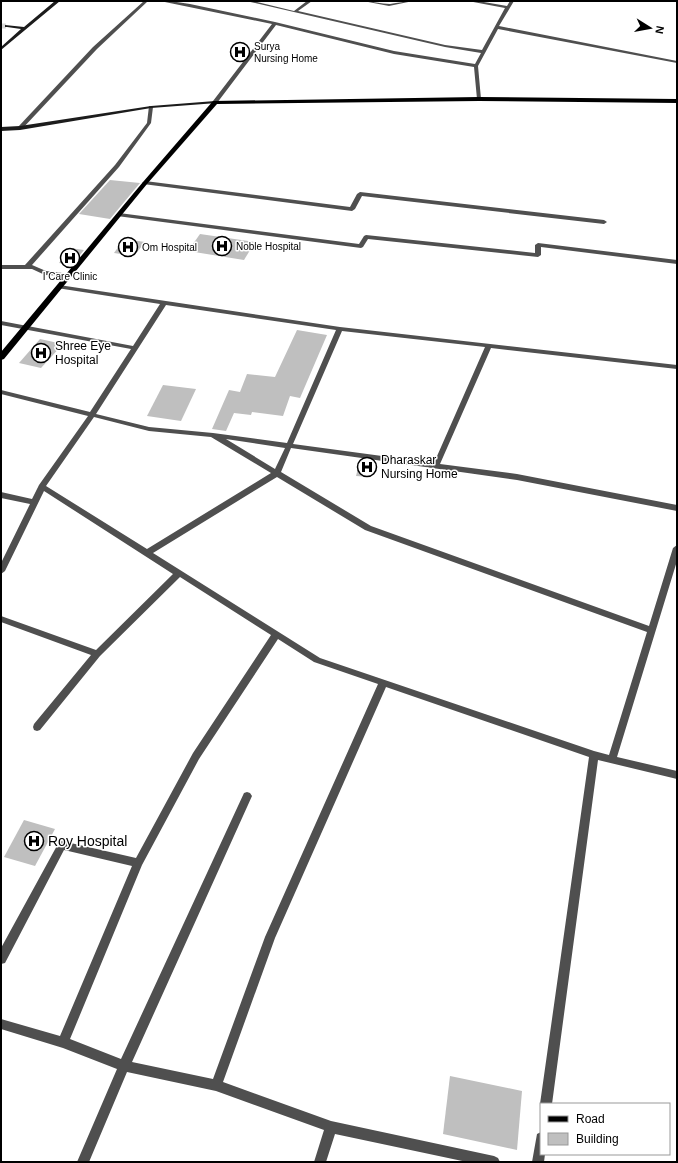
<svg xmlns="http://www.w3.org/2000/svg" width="678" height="1163" viewBox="0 0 678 1163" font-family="Helvetica,sans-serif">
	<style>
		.building { fill: #bfbfbf }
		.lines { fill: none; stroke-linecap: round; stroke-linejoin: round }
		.secondary-tunnel { stroke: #d9d9d9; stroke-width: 5; stroke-dasharray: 5 2.5; stroke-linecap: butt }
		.street { fill: #4f4f4f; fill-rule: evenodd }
		.secondary { fill: #1c1c1c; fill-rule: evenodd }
		.primary { fill: #000; fill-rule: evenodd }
		.labels { text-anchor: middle; stroke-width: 3; stroke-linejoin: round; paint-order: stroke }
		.far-poi-label { font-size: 10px; fill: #000; stroke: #fff; text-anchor: start }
		.poi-label { font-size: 12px; fill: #000; stroke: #fff; text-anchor: start }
		.near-poi-label { font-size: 14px; fill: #000; stroke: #fff; text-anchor: start }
	</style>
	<rect width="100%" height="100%" fill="#fff"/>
	<g class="building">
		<polygon points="110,180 140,183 110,219 79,214"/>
		<polygon points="200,234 255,242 244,260 188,251"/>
		<polygon points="124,239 145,242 134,256 114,253"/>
		<polygon points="70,248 84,250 72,265 59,263"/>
		<polygon points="297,330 327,335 300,398 290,396 283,416 252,412 251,415 234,413 226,431 212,429 229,390 240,392 247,374 275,377"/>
		<polygon points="40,339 63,344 41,368 19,363"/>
		<polygon points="163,385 196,389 181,421 147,416"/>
		<polygon points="360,460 372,462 369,477 356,476"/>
		<polygon points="24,820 55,829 35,866 4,857"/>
		<polygon points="450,1076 522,1091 517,1150 443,1134"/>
	</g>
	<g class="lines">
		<polyline class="secondary-tunnel" points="1,26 7,26"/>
		<g class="street">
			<polygon points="144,1 148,1 97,49 22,129 18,129 18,127 93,47"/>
			<polygon points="160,1 170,1 190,4 275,22 394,51 475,64 481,53 445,47 246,1 253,1 294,11 307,1 312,1 298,11 445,45 482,50 505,8 468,1 478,1 507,6 510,1 514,1 499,26 677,61 677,63 498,29 478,66 481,99 479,100 477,99 474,67 394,54 276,25 217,103 213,103 213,101 272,24"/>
			<path d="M363,1C372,1 381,4 390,4C398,3 405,1 413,1L389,6Z"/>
			<polygon points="149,106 153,107 151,123 119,167 32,265 46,271 71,274 71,276 45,275 32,269 1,269 1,265 25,265 115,165 147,123"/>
			<polygon points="145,181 350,207 357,194 360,192 604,220 607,222 604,224 362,196 355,209 352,211 143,184 142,183"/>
			<polygon points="119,213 359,244 364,236 366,235 535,253 535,245 538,243 677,260 677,264 541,247 541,255 538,257 368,239 363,247 361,248 117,216 116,215"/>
			<path d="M59,285L340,327L677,365V369L491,348L440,464L517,474L677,505V511L517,480L291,448L281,472L371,526L649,626L673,548L677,545V561L617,757L677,771V779L598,760L552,1104H541V1106L540,1104L589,757L386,687L275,938L223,1082L331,1121L494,1156L498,1158L500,1162H467L335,1134L326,1162H314L324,1130L216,1091L127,1072L89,1162H77L117,1069L63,1048L1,1029V1019L60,1036L132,866L64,850L5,963L1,964V948L59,842L62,841L136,858L193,753L271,635L180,577L100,656L40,730L37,731L34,730L33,727L34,724L91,655L1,622V616L96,650L173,574L44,491L5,571L1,574V563L30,504L1,498V492L32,499L39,485L88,416L1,394V390L90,412L131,349L1,325V321L133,346L160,304L57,288V286ZM166,305L336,330L287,443L213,433L149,427L96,414ZM342,331L485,347L434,463L293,444ZM94,417L149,431L211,437L271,473L147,549L46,486ZM226,439L285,448L275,469ZM277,477L365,530L647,632L609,755L594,751L320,658L153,553ZM278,639L314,662L378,684L265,937L213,1079L132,1062L252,796L250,793L247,792L244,793L121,1059L70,1039L142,865L199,759Z"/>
			<polygon points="541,1132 541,1154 545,1154 544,1162 532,1162 537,1134"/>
		</g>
		<g class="secondary">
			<polygon points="55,1 60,1 1,50 1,47 21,29 7,27 5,27 5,25 24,27"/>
			<polygon points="215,101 217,101 217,103 151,108 20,130 1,131 1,127 20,126 151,106"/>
		</g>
		<polygon class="primary" points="479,97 677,99 677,103 479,101 217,104 147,184 4,359 1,360 1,352 143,182 213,101"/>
	</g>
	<defs>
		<symbol id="hospital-ring" viewBox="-11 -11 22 22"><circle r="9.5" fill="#fff" stroke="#000" stroke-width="1.5"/><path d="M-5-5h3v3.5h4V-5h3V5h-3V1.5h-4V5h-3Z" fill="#000"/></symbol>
	</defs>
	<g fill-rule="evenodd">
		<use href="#hospital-ring" x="229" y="41" width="22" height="22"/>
		<use href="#hospital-ring" x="211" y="235" width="22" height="22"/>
		<use href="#hospital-ring" x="117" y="236" width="22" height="22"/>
		<use href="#hospital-ring" x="59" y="247" width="22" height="22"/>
		<use href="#hospital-ring" x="30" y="342" width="22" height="22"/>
		<use href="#hospital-ring" x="356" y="456" width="22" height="22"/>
		<use href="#hospital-ring" x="23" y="830" width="22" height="22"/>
	</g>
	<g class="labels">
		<g class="far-poi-label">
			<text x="254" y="50">Surya<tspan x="254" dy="12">Nursing Home</tspan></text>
			<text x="236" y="250">Noble Hospital</text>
			<text x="142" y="251">Om Hospital</text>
			<text x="70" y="280" text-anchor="middle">I Care Clinic</text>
		</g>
		<g class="poi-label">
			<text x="55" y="350">Shree Eye<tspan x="55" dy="14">Hospital</tspan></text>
			<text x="381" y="464">Dharaskar<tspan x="381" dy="14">Nursing Home</tspan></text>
		</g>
		<g class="near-poi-label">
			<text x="48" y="846">Roy Hospital</text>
		</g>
	</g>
	<rect width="678" height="1163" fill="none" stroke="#000000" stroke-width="4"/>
	<rect x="540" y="1103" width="130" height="52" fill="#ffffff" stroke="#999999"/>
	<rect x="548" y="1116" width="20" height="6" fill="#000000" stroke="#999999"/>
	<text x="576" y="1123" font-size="12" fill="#000000">Road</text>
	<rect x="548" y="1133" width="20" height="12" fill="#bfbfbf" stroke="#999999"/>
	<text x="576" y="1143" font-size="12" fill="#000000">Building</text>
	<g transform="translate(650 28) rotate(101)" stroke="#ffffff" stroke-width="3" paint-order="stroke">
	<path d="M0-3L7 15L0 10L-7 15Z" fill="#000000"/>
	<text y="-6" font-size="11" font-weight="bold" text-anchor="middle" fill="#000000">N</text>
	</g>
</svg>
